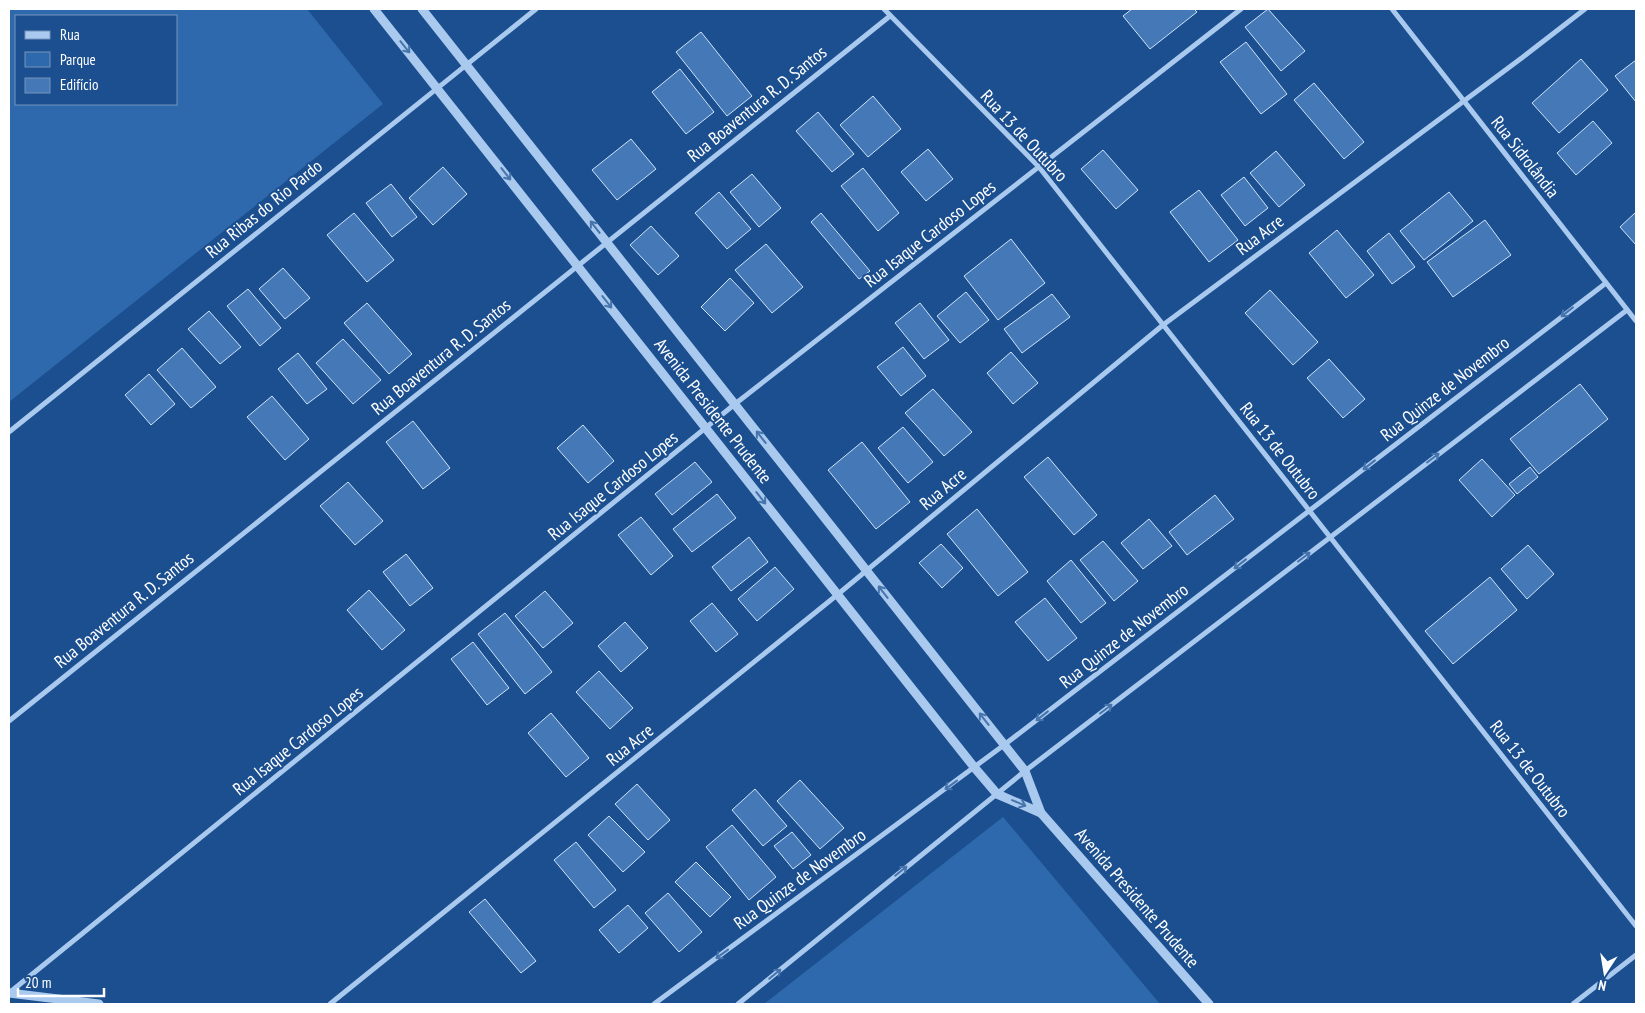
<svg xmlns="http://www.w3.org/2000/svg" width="1645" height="1013" viewBox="0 0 1645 1013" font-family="'PT Sans Narrow',sans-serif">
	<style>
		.green { fill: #2e69ad; fill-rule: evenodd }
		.building { fill: #4478b7; stroke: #cfe3fa }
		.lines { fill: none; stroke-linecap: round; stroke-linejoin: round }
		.minor { stroke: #a9c9ee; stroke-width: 5 }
		.tertiary { stroke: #a9c9ee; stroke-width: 9 }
		.oneway { stroke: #4674ac }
		.labels { text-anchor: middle; stroke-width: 4; stroke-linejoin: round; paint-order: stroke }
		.street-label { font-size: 18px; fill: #fff; stroke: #1b4f8f }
	</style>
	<rect width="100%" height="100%" fill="#1b4f8f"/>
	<g class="green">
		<path d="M9,9H307L383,104L9,402ZM16,16H176V104H16Z"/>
		<polygon points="1003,817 1160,1004 764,1004"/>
	</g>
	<g class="building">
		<polygon points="1132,9 1194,9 1197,12 1150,49 1123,16"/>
		<polygon points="1268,9 1305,51 1281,71 1245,27"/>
		<polygon points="701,32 752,96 727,116 676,52"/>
		<polygon points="1246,42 1287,94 1261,114 1220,62"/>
		<polygon points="1581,59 1608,90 1559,133 1532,103"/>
		<polygon points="1636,60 1636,102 1615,76"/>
		<polygon points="680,69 714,112 686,134 652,92"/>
		<polygon points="1314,83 1364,142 1344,159 1294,100"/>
		<polygon points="873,96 901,129 868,157 840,125"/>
		<polygon points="818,112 854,154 832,172 796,131"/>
		<polygon points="1593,121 1612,143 1576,175 1557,153"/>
		<polygon points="631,139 656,169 617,200 592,170"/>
		<polygon points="928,149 953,179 926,201 901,172"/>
		<polygon points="1103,150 1138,190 1116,209 1081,169"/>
		<polygon points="1276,151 1305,185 1279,207 1250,173"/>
		<polygon points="443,167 467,194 433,225 409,198"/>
		<polygon points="863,168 899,213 878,231 841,186"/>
		<polygon points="752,174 781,208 759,227 730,192"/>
		<polygon points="1244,177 1268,208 1245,226 1221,195"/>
		<polygon points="391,184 417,217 392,237 366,203"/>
		<polygon points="1199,190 1238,240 1209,262 1170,212"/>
		<polygon points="719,192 751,229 727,249 695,213"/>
		<polygon points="1449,192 1473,221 1424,260 1400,231"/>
		<polygon points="1636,212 1636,245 1620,227"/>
		<polygon points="354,213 394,260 367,282 327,235"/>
		<polygon points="821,213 870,271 859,279 811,222"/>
		<polygon points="1485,220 1511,255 1453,297 1427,262"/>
		<polygon points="651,226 679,256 658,275 630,245"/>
		<polygon points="1337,230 1374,275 1346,298 1309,253"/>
		<polygon points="1389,233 1415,267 1392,284 1367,251"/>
		<polygon points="1011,239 1045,283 998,320 964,276"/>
		<polygon points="766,244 803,287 772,313 735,270"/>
		<polygon points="283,268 310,298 285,319 259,289"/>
		<polygon points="730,278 754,303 725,331 701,307"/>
		<polygon points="248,289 281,328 260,346 227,306"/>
		<polygon points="1270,290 1318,342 1293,365 1245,313"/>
		<polygon points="966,292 989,320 960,343 937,316"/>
		<polygon points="1052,294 1070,317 1022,353 1004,329"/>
		<polygon points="367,303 412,354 389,374 344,323"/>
		<polygon points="920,303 949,340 924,359 895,323"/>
		<polygon points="209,311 241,347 220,364 188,329"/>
		<polygon points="343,339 381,380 353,404 316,363"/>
		<polygon points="903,347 926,376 901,396 877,367"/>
		<polygon points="182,348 216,387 191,408 157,370"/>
		<polygon points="1011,352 1038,383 1013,404 987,373"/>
		<polygon points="298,353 327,389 307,404 278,369"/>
		<polygon points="1329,359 1365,399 1343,418 1307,378"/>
		<polygon points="149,374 175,404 151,425 125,395"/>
		<polygon points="1580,384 1608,419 1539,474 1510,439"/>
		<polygon points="933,389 972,432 944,456 905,413"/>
		<polygon points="272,396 309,439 285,460 247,417"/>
		<polygon points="413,421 450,468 423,489 386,442"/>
		<polygon points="583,425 614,461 588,483 557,448"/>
		<polygon points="903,427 933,462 908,483 878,448"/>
		<polygon points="862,442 910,502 876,529 828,470"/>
		<polygon points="1048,457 1097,515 1074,535 1024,477"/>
		<polygon points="1482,459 1515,495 1492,517 1459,480"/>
		<polygon points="695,462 712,482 672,515 655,494"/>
		<polygon points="1530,467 1538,477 1517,494 1509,484"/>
		<polygon points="348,482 383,521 355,545 320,506"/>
		<polygon points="717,494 736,518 692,552 673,529"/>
		<polygon points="1215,495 1234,519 1187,555 1169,532"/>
		<polygon points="977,509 1028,572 998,596 947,534"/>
		<polygon points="641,517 673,556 651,575 618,535"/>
		<polygon points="1149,519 1172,546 1143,569 1121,543"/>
		<polygon points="749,537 768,562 731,591 712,567"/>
		<polygon points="1103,541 1138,581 1114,601 1080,560"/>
		<polygon points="941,544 963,568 942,588 919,563"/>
		<polygon points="1528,545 1554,574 1527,599 1501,569"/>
		<polygon points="406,554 433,588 410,606 383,572"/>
		<polygon points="1071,560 1106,603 1081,623 1047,581"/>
		<polygon points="775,567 794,589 757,621 738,599"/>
		<polygon points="1490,577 1517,610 1453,664 1425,631"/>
		<polygon points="369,590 405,630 382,650 347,610"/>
		<polygon points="545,591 573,623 543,648 515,616"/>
		<polygon points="1045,598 1077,638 1048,661 1015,622"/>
		<polygon points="712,603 738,634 716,652 690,621"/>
		<polygon points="505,613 552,672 525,694 478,634"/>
		<polygon points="625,622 648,648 621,672 598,646"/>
		<polygon points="473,642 509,688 487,705 451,659"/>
		<polygon points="599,671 633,708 610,729 576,692"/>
		<polygon points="551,713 589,758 566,777 528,733"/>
		<polygon points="800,780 844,828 820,849 777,801"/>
		<polygon points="637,784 670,820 648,840 615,804"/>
		<polygon points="755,789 787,826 763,846 732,810"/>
		<polygon points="609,816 645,852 623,872 588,835"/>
		<polygon points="732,825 776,877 749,900 706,847"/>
		<polygon points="792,832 811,855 793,869 774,846"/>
		<polygon points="576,842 616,890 594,908 554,860"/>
		<polygon points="696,862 731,897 710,917 675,882"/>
		<polygon points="668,893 702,932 679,952 645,913"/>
		<polygon points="485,899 536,961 521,973 469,912"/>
		<polygon points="628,905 648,928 619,953 599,930"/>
	</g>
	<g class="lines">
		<g class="minor">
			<polyline points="884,9 1039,167 1636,926"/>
			<polyline points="1392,9 1636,321"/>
			<polyline points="9,432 536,9"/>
			<polyline points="9,721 890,16"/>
			<polyline points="9,993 735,404 1241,9"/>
			<polyline points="330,1004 837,595 1163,325 1523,57 1585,9"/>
			<polyline points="654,1004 1004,745 1606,283"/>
			<polyline points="738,1004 1025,771 1627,310"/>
			<polyline points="1573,1004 1636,955"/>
		</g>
		<g class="tertiary">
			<polyline points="374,9 974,767 997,794 1041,813"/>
			<polyline points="422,9 1025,771 1041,813 1209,1004"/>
			<polyline points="9,993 99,1004"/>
		</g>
	</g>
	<defs><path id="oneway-shaft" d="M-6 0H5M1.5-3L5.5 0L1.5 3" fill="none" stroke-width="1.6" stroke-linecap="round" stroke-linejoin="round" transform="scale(1.25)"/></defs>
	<g class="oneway">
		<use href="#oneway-shaft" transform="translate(405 47) rotate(51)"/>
		<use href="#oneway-shaft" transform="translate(506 174) rotate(52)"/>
		<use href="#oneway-shaft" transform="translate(595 227) rotate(-128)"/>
		<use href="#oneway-shaft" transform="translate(607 302) rotate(52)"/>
		<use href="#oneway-shaft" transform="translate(1567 312) rotate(142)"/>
		<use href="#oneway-shaft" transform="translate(761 437) rotate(-128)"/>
		<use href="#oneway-shaft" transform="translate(1433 458) rotate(-37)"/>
		<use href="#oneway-shaft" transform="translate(1369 465) rotate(142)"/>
		<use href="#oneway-shaft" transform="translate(761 498) rotate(52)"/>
		<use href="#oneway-shaft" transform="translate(1304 557) rotate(-37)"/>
		<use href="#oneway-shaft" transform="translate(1240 564) rotate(142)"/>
		<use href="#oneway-shaft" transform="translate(883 592) rotate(-128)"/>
		<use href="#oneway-shaft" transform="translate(1106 709) rotate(-37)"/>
		<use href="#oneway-shaft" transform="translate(1042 716) rotate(142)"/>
		<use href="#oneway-shaft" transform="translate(984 719) rotate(-128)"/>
		<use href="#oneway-shaft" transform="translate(951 785) rotate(144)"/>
		<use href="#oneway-shaft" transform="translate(1019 803) rotate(23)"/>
		<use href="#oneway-shaft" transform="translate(901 871) rotate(-39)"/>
		<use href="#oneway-shaft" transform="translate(722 954) rotate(144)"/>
		<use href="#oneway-shaft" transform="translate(775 974) rotate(-39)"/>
	</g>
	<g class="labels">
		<g class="street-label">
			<text transform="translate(757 104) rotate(-39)" y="6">Rua Boaventura R. D. Santos</text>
			<text transform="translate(1024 136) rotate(47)" y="6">Rua 13 de Outubro</text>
			<text transform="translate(1525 157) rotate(52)" y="6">Rua Sidrolândia</text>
			<text transform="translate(264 209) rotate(-39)" y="6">Rua Ribas do Rio Pardo</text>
			<text transform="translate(930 234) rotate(-38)" y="6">Rua Isaque Cardoso Lopes</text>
			<text transform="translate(1260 235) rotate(-37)" y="6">Rua Acre</text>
			<text transform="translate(441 357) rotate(-39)" y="6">Rua Boaventura R. D. Santos</text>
			<text transform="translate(1445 389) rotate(-38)" y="6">Rua Quinze de Novembro</text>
			<text transform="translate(713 411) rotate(52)" y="6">Avenida Presidente Prudente</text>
			<text transform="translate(1280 451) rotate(52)" y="6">Rua 13 de Outubro</text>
			<text transform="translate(613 486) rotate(-39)" y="6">Rua Isaque Cardoso Lopes</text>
			<text transform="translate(943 489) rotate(-40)" y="6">Rua Acre</text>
			<text transform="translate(124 610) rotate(-39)" y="6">Rua Boaventura R. D. Santos</text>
			<text transform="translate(1124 636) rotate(-38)" y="6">Rua Quinze de Novembro</text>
			<text transform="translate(298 741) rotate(-39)" y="6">Rua Isaque Cardoso Lopes</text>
			<text transform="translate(630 745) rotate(-39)" y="6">Rua Acre</text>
			<text transform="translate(1530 769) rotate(52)" y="6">Rua 13 de Outubro</text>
			<text transform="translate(800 879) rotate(-36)" y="6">Rua Quinze de Novembro</text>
			<text transform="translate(1137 898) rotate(49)" y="6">Avenida Presidente Prudente</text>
		</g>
	</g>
	<rect width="1645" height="1013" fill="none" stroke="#ffffff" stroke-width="20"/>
	<rect x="15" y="15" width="162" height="90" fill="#1b4f8f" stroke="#7695bc"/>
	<rect x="25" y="31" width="25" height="8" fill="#a9c9ee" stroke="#7695bc"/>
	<text x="60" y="40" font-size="15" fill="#ffffff">Rua</text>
	<rect x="25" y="52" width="25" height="15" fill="#2e69ad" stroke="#7695bc"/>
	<text x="60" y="65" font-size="15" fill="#ffffff">Parque</text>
	<rect x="25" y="78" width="25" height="15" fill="#4478b7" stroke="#7695bc"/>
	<text x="60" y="90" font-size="15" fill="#ffffff">Edifício</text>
	<g transform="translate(1605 973) rotate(192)" stroke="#1b4f8f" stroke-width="4" paint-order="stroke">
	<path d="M0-4L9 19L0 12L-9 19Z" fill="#ffffff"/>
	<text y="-8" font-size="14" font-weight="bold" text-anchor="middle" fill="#ffffff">N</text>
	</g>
	<path d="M18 988v8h86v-8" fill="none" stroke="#ffffff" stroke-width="2.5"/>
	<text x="25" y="988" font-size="15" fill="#ffffff" stroke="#1b4f8f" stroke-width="4" paint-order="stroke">20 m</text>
</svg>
